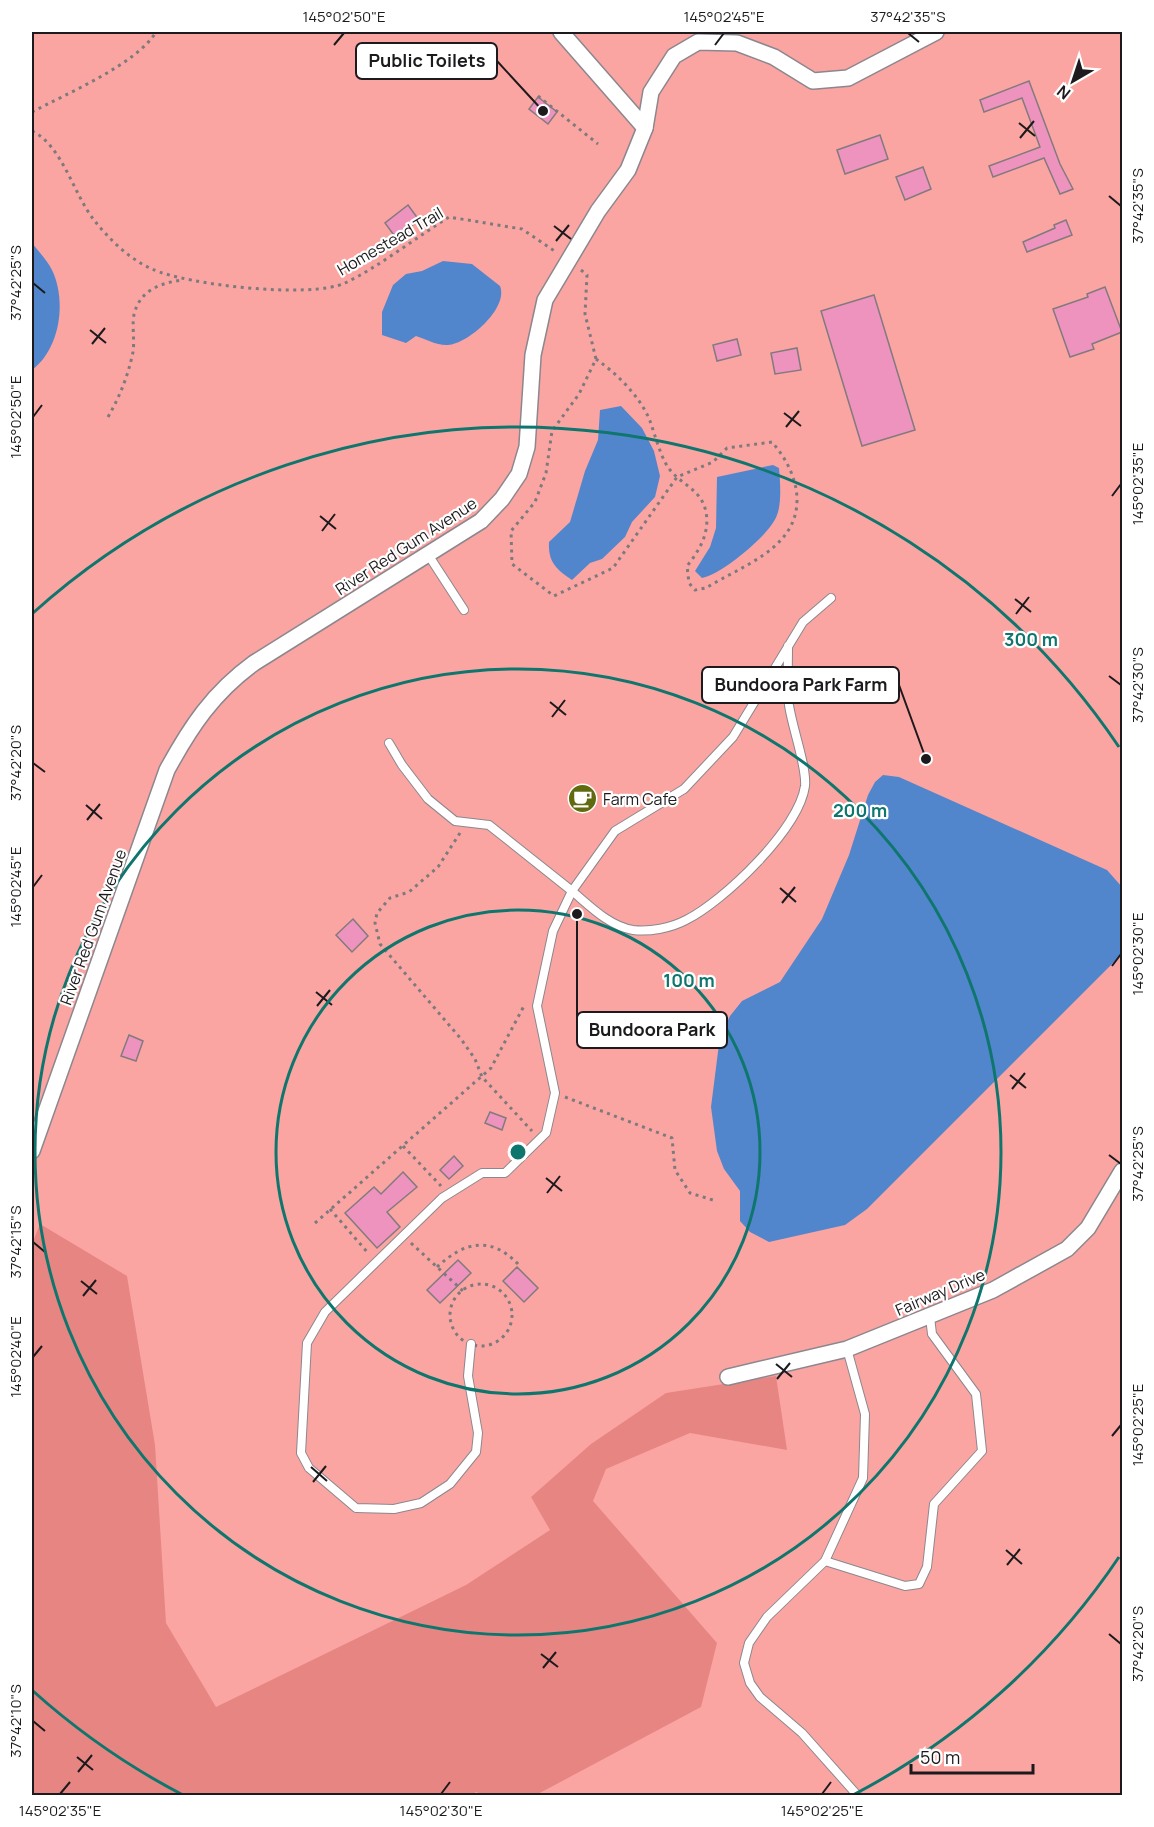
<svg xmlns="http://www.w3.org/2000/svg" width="1154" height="1827" viewBox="0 0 1154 1827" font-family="Manrope,sans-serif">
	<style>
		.green { fill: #fba5a2 }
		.forest { fill: #e78583 }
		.water { fill: #5286cc }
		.building { fill: #ee93be; stroke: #827a7e; stroke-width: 1.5 }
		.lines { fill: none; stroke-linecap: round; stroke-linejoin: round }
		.lane-casing { stroke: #8c878e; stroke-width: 10 }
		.street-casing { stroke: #8c878e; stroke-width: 18 }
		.path { stroke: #7d7a7e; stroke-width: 3; stroke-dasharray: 3 4.5; stroke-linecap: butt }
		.lane { stroke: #fff; stroke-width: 8 }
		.street { stroke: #fff; stroke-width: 15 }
		.ticks { fill: none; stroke: #1c1a1d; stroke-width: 2 }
		.ring { fill: none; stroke: #0f766e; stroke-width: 3 }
		.labels { text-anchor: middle; stroke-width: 4.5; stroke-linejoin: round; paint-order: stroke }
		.street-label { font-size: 16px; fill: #1c1a1d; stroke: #fff }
		.poi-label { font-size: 16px; fill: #1c1a1d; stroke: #fff; text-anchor: start }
		.centre { fill: #0f766e; stroke: #fff; stroke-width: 3 }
		.ring-label { font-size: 18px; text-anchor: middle; font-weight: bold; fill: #0f766e; stroke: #fff; stroke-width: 4.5; stroke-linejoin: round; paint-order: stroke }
		.leader { fill: none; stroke: #1c1a1d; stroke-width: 2 }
		.callout-dot { fill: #1c1a1d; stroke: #fff; stroke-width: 2 }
		.callout { fill: #fff; stroke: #1c1a1d; stroke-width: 2 }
		.callout-label { font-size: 18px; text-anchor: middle; font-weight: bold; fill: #1c1a1d }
		.neatline { fill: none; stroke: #1c1a1d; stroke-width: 2 }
		.ticks-label { font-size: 15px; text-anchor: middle; fill: #1c1a1d }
	</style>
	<rect width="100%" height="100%" fill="#e3dee5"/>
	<polygon class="green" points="32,32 1122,32 1122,1795 32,1796"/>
	<polygon class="forest" points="40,1224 127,1276 155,1445 166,1623 216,1707 466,1585 550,1530 531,1497 591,1444 666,1393 776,1376 787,1450 690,1433 606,1469 593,1501 717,1643 701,1707 536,1795 484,1795 476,1792 470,1796 32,1795 32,1244"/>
	<g class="water">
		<path d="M32,243C38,251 47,260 52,270C67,301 60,349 32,370Z"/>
		<path d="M443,261L472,264L500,286C509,308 468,344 448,345C438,346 425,339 416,336L406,343L382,335V312L393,285L406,274L422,271Z"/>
		<path d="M621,406L642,428L654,451L660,476L655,497L632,522L625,537L602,559L590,563L572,580C556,569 548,562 549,542L570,522L585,471L598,440L600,410Z"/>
		<path d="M773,465L779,468C780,481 782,502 777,515C771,534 721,575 702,578L695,571L710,547L716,528L717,477Z"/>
		<polygon points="883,775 899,777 1107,870 1122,887 1122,950 1120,956 867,1209 845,1225 769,1242 750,1232 740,1221 740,1191 724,1169 717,1151 711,1107 720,1036 730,1016 742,1001 780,982 822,919 849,855 868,795 875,782"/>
	</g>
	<g class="building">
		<polygon points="1029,81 1060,164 1073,189 1060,194 1044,158 993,177 989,166 1040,147 1022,98 984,112 980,100"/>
		<polygon points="538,97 557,112 548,124 529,109"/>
		<polygon points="880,135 888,159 845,174 837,150"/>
		<polygon points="923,167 931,189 905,200 896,177"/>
		<polygon points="408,205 419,220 396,238 385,223"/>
		<polygon points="1066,220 1072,235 1027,252 1023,242 1055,228 1054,225"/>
		<polygon points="1105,287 1122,332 1092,344 1094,349 1070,357 1053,309 1088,297 1087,294"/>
		<polygon points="874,295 915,430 862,446 821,311"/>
		<polygon points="737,339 741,355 717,361 713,345"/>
		<polygon points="797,348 801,370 775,374 771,353"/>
		<polygon points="353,919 368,936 352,952 336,935"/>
		<polygon points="129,1035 143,1041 136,1061 121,1056"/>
		<polygon points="490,1112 506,1118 502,1130 485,1123"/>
		<polygon points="454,1156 463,1166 449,1179 440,1170"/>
		<polygon points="403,1172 417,1187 387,1212 400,1227 377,1248 345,1213 374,1187 381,1194"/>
		<polygon points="458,1260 471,1273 440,1303 427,1290"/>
		<polygon points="517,1267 538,1288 524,1302 503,1281"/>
	</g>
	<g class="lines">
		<defs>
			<g id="lane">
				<polyline points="429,556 464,610"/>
				<path d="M788,646C788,666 787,686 789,705C792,727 807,767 805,786C799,829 724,901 686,920C671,928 650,932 633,930C609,926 590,906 572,891L615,831L684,789L733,737L803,622L831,598"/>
				<polyline points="389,743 402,765 428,799 455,821 489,825 572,891 553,931 537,1006 555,1093 546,1133 505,1173 482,1173 442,1198 325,1312 307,1343 301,1453 309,1468 356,1508 394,1509 421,1503 450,1484 476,1452 478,1433 468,1376 471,1344"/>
				<polyline points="847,1349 865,1414 863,1478 825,1561 767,1617 749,1643 744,1663 750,1683 760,1697 802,1733 858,1796"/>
				<polyline points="825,1561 905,1586 919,1584 927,1567 934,1504 982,1451 976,1394 932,1334 930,1317"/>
			</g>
			<g id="street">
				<polyline points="561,32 645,128"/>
				<path d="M32,1151L167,770C191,726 213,693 254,663L481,521L502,499L519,474L527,447L533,355L545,300L598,211L628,170L645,128L651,92L674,56L698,42L737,43L774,57L813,81L848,78L936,32"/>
				<polyline points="728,1377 847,1349 993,1290 1067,1249 1088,1228 1122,1171"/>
			</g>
		</defs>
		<use href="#lane" class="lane-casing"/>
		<use href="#street" class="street-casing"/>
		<g class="path">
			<polyline points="538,96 598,144"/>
			<path d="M32,112C66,94 137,64 156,32"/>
			<path d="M32,131C62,145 74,195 94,220C109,239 129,259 152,269C187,285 310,299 345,283C377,268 417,237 449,217L522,229L556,252"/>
			<path d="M581,270L587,275L585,314L596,359L579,394L552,431L546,473L535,502L511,531L512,564L554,596L613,568L677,477L713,462L727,448L772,442C786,458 797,479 797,500C797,549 741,566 706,588L695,590L689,583L687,566C699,551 710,533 706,512C701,487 677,484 666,464C659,451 655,435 650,421C640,396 617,374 596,359"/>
			<path d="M108,417C120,396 128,376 133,352C135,339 131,322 135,311C142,289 162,283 182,280"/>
			<polyline points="460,833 438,867 409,892 390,898 377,913 375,923 380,944 461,1039 475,1059 482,1077 532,1131"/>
			<polyline points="565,1097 672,1138 675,1170 690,1193 716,1201"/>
			<polyline points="403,1146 441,1186"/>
			<polyline points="330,1209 368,1253"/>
			<polyline points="315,1223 491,1068 525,1004"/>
			<polyline points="411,1243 463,1291"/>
			<path d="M437,1267C464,1242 490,1235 518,1264"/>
			<circle cx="481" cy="1315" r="31"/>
		</g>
		<use href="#lane" class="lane"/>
		<use href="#street" class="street"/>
	</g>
	<path class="ticks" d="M908,33L919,42M334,45L344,33M715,45L724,33M1019,123L1035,136M1020,138L1034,121M1109,196L1121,206M554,226L571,239M556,241L569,225M33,283L45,293M90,330L106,343M92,344L105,328M784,413L801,426M33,417L42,405M786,427L799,411M1112,496L1121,484M320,516L336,529M322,531L335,514M1015,599L1031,612M1016,614L1029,597M1109,676L1121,685M550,702L566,715M552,717L565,700M33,763L45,772M86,805L102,819M87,820L100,804M33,887L42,875M780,888L796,902M782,903L795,887M1112,966L1121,954M316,992L332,1005M317,1006L330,990M1010,1075L1026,1088M1012,1089L1025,1073M1109,1155L1121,1164M546,1178L562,1191M547,1193L560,1176M33,1242L45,1252M81,1281L97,1294M83,1296L96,1280M33,1357L42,1346M776,1364L792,1377M777,1379L790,1363M1112,1436L1121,1425M311,1467L327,1481M313,1482L326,1466M1006,1550L1022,1564M1007,1565L1020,1549M1109,1634L1121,1644M541,1654L558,1667M543,1668L556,1652M33,1721L45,1731M77,1757L93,1770M78,1772L92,1755M60,1794L70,1782M441,1794L450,1782M822,1794L831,1782"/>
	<g class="ring">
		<circle cx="518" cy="1152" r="242"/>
		<circle cx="518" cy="1152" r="483"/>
		<path d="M1119 1557A725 725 0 0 1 853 1795M183 1795A725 725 0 0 1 33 1691M33 613A725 725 0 0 1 1119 747"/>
	</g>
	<defs>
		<symbol id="cafe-disc" viewBox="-11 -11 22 22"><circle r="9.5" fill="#616a0f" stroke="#fff"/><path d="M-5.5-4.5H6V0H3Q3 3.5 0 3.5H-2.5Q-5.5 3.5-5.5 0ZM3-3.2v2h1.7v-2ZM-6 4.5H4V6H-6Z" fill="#fff"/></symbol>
	</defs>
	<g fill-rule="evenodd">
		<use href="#cafe-disc" x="566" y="782" width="33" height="33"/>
	</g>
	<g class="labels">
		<g class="street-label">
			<text transform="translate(390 241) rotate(-30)" y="6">Homestead Trail</text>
			<text transform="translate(406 546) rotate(-33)" y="6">River Red Gum Avenue</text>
			<text transform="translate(93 927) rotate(-70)" y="6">River Red Gum Avenue</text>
			<text transform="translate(940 1292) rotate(-23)" y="6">Fairway Drive</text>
		</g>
		<g class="poi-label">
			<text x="603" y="805">Farm Cafe</text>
		</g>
	</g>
	<circle cx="518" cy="1152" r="9" class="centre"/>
	<g class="ring-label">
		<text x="1031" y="646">300 m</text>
		<text x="860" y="817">200 m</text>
		<text x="689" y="987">100 m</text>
	</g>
	<path class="leader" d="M543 111L497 61M926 759L899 685M577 914L577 1030"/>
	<g class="callout-dot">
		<circle cx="543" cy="111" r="6"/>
		<circle cx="926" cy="759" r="6"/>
		<circle cx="577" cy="914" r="6"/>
	</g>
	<g class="callout">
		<rect x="356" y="43" width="141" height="36" rx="6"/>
		<rect x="702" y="667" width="197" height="36" rx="6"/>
		<rect x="577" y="1012" width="150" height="36" rx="6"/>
	</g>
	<g class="callout-label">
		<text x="427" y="67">Public Toilets</text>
		<text x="801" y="691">Bundoora Park Farm</text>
		<text x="652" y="1036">Bundoora Park</text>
	</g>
	<rect width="1154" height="1827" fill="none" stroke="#ffffff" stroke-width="66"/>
	<g transform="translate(1073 81) rotate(219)" stroke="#ffffff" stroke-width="4.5" paint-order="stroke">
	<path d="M0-4.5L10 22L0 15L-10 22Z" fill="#1c1a1d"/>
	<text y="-9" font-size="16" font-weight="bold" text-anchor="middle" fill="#1c1a1d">N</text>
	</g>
	<path d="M911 1764v9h122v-9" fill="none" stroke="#1c1a1d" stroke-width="3"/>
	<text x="920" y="1764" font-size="18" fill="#1c1a1d" stroke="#ffffff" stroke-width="4.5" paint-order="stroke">50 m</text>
	<rect x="33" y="33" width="1088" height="1761" class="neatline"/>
	<g class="ticks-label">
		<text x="344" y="22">145°02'50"E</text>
		<text x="724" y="22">145°02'45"E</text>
		<text x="908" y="22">37°42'35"S</text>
		<text transform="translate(1138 206) rotate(-90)" y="5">37°42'35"S</text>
		<text transform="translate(16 283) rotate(-90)" y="5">37°42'25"S</text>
		<text transform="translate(16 417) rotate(-90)" y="5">145°02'50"E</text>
		<text transform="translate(1138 484) rotate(-90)" y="5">145°02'35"E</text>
		<text transform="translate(1138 685) rotate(-90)" y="5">37°42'30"S</text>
		<text transform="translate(16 763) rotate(-90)" y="5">37°42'20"S</text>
		<text transform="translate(16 887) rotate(-90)" y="5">145°02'45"E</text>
		<text transform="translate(1138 954) rotate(-90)" y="5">145°02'30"E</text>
		<text transform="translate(1138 1164) rotate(-90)" y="5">37°42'25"S</text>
		<text transform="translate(16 1242) rotate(-90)" y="5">37°42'15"S</text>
		<text transform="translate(16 1357) rotate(-90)" y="5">145°02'40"E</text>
		<text transform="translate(1138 1425) rotate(-90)" y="5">145°02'25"E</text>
		<text transform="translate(1138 1644) rotate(-90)" y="5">37°42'20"S</text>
		<text transform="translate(16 1721) rotate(-90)" y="5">37°42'10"S</text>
		<text x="60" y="1816">145°02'35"E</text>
		<text x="441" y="1816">145°02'30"E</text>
		<text x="822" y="1816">145°02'25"E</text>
	</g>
</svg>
